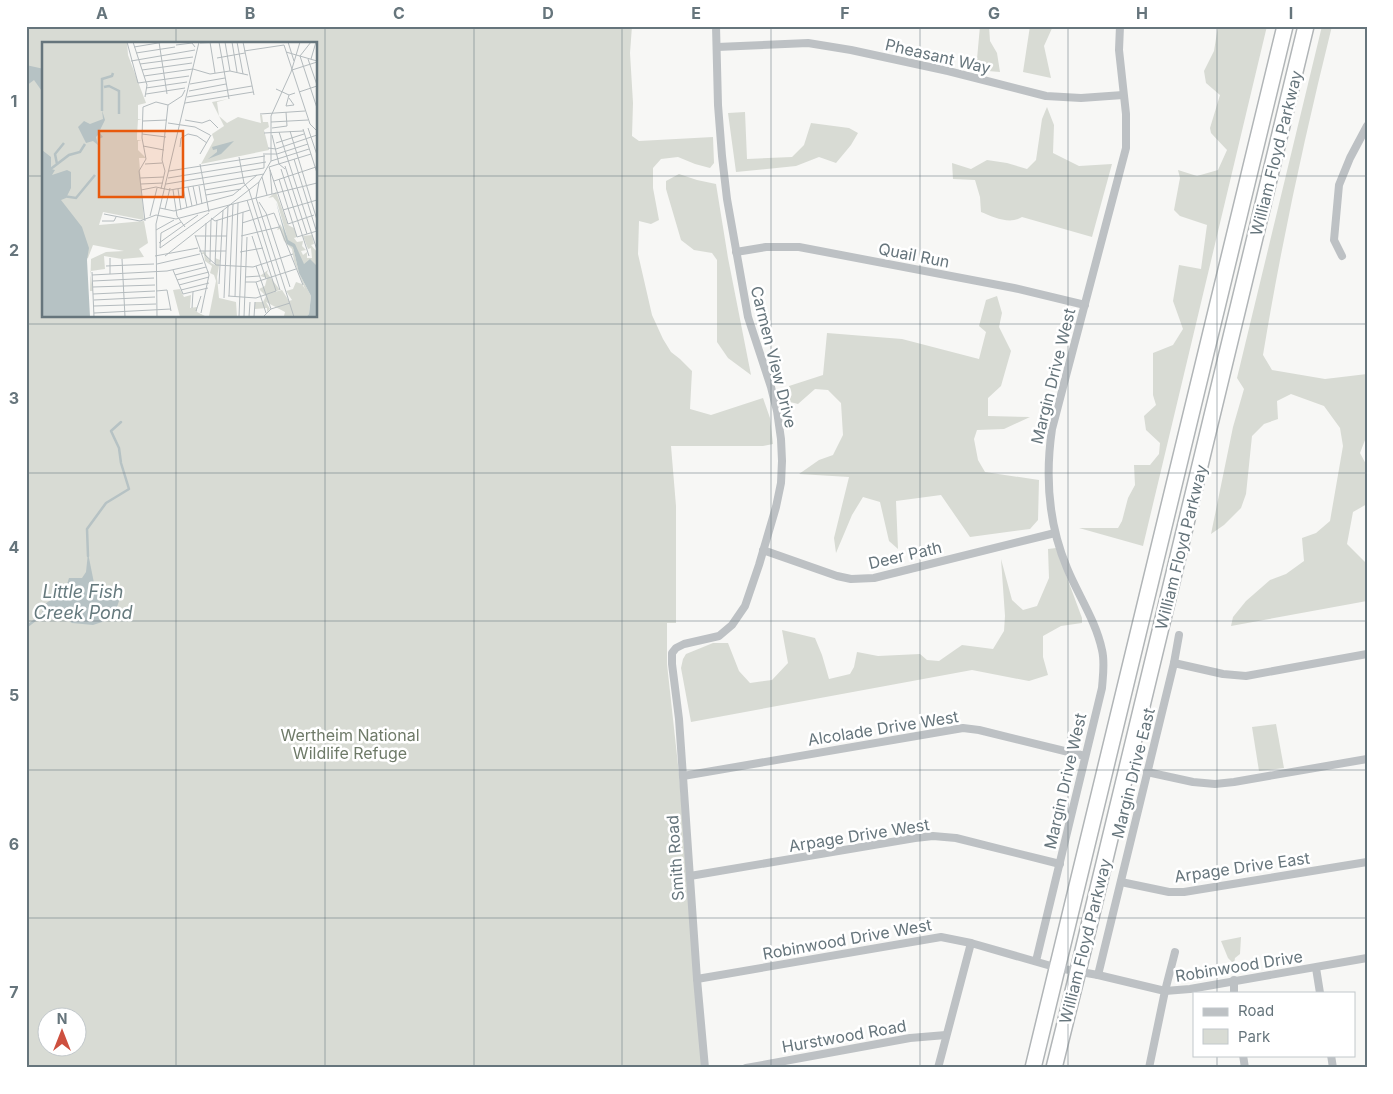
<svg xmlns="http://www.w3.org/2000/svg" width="1393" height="1094" viewBox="0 0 1393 1094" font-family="Inter,sans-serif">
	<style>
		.green { fill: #d8dbd4; fill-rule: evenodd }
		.water { fill: #b6c2c4 }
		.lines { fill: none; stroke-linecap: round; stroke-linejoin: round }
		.stream { stroke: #b6c2c4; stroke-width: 2.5 }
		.highway-casing { stroke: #b1b5b7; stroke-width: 18 }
		.street { stroke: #bdc1c4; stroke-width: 8 }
		.highway { stroke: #fff; stroke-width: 15 }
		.grid { fill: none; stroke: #66757c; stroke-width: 1; stroke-opacity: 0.55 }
		.labels { text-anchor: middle; stroke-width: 5; stroke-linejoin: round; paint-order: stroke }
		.street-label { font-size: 16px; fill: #66757c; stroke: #fff }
		.park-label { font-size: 16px; fill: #6e7a68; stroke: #fff }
		.water-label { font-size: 18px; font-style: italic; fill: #667a7e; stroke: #fff }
		.inset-river { fill: none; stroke: #b6c2c4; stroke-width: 2.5 }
		.inset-road { fill: none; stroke: #b4bbbe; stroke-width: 1 }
		.view { fill: #e8590c; fill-opacity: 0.15; stroke: #e8590c; stroke-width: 2.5 }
		.inset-edge { fill: none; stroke: #66757c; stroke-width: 2.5 }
		.neatline { fill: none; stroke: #66757c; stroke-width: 2 }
		.grid-label { font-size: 16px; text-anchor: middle; font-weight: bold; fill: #66757c }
	</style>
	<rect width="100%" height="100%" fill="#f7f7f5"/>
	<g class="green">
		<path d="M26,26H632L630,53L633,103L632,136L639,141L713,137L714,163L710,168L695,164L678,157L661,159L653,168V188L659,220L651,224L639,221L638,254L652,315L663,339L671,352L680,359L692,371L690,409L711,415L763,398L770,418L773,444L763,446H671L676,506V623H667V664L679,774L703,1068H26ZM44,44H316V316H44ZM48,1016H78V1046H48Z"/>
		<polygon points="980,26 989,26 990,41 997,53 1000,72 976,70"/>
		<polygon points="1030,26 1053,26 1044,46 1051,78 1023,72"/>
		<polygon points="1218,26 1267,26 1143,546 1079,528 1118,528 1122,521 1128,498 1135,485 1134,465 1150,465 1159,454 1160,443 1146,430 1144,416 1156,405 1153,395 1153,353 1173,345 1183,329 1173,301 1179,265 1201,269 1207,225 1180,216 1174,210 1180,178 1178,170 1197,176 1218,170 1227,150 1211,133 1210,128 1220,95 1206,83 1204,71 1214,51"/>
		<path d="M1322,26H1332C1305,135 1281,245 1263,355L1272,370L1325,379L1367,374V435L1360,453L1367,466V504L1353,512L1347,544L1367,564V601L1231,626L1233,617L1246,601L1270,580L1286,574L1304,561L1302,538L1316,533L1330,521L1343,446L1340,428L1324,406L1291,394L1277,401L1278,419L1264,424L1252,436L1246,494L1241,508L1224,525L1211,534L1233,427L1244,389L1237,378Z"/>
		<path d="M1047,107L1054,125L1053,153L1079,166L1112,164L1092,237L1022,217C1010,225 993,217 981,212L980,197L975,180L953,179L952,163L971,169L987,160L1007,163L1027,169L1036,160L1042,119Z"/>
		<polygon points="745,112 747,159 792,157 804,145 811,123 849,128 858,133 851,145 836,163 819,157 796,166 736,172 728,113"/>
		<polygon points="679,174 697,180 716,184 728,258 751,375 728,358 717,342 717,260 712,253 694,250 681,240 666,189 666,181"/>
		<polygon points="997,296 1002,313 999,327 1011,351 1001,386 988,398 988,416 1030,417 1004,429 977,430 974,439 978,460 985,472 1039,480 1038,520 1030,529 970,537 941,495 896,501 898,549 889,541 880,502 863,497 852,515 836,553 834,538 849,477 799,474 819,460 833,455 843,435 841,403 828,390 815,389 798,404 790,402 789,386 823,375 827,333 902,339 979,359 986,332 979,326 986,300"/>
		<polygon points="1056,548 1082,618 1082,623 1061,626 1043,636 1043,657 1048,675 1029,681 972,670 691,722 681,668 683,659 686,654 713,643 728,643 739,671 750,683 772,680 788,663 782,630 815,638 822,655 829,679 850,674 854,667 857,652 878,656 920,654 927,660 939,661 962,645 993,649 1004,631 1005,616 1001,559 1012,600 1023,610 1037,606 1049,578 1048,549"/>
		<polygon points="1276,724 1284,768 1259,771 1252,727"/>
		<polygon points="1241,937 1240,954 1235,958 1234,964 1228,958 1221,941"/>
	</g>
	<g class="water">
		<polygon points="26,65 44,69 44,94 34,80 26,86"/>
		<path d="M88,553L94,583L122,592L117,607L111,619L93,625L72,623L51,605L46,607L42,615C43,601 49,603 57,595V585L67,584L69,578H82L86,572Z"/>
	</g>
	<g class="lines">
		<g class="stream">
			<polyline points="88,556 87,529 106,503 129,489 121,463 119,448 111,431 121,422"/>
			<polyline points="26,627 42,615 46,607 51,605 54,606"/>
		</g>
		<defs>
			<g id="highway">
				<polyline points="1033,1068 1285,26"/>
				<polyline points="1054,1068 1080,963 1306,26"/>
			</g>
		</defs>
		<use href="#highway" class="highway-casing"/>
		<g class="street">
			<polyline points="717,47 808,43 851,50 948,71 1046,96 1081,98 1123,95"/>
			<polyline points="736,252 766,247 799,247 1014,288 1085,305"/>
			<polyline points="1342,256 1334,240 1339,185 1350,158 1367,126"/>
			<polyline points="763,550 837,576 851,579 874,578 1055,533"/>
			<polyline points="1174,663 1223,674 1246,676 1367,654"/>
			<polyline points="1147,772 1193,782 1215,784 1234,782 1367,759"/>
			<polyline points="683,776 963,728 979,730 1085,756"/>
			<polyline points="690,876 915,838 933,836 956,838 1060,864"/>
			<polyline points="1121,882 1169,892 1184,892 1367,862"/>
			<path d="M1036,961L1102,688C1103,675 1105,662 1102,650C1096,621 1078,595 1067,568C1048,523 1045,477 1052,429L1126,148V114L1119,50L1120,26"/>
			<polyline points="1316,968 1320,993"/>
			<polyline points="1098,975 1174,663 1179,635"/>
			<polyline points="697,979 941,937 971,943 1058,968 1098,975 1165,991 1190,989 1367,958"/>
			<polyline points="1234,980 1234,993"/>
			<polyline points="1243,1055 1245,1068"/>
			<polyline points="1331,1055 1333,1068"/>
			<polyline points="705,1068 697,979 679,719 672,664 672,653 676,648 684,644 719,636 732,625 745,606 759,565 776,507 781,483 782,461 781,439 777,411 771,387 748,317 727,199 722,156 718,105 716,26"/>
			<polyline points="746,1068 910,1038 946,1035"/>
			<polyline points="938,1068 971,943"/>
			<polyline points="1149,1068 1165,991 1175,952"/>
		</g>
		<use href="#highway" class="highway"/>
	</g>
	<path class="grid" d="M176,26V44M325,26V1068M474,26V1068M622,26V1068M771,26V1068M920,26V1068M1068,26V1068M1217,26V993M26,176H44M316,176H1367M176,316V1068M26,324H1367M26,473H1367M26,621H1367M26,770H1367M26,918H1367M1217,1055V1068"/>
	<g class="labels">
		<g class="street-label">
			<text transform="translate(938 56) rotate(13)" y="6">Pheasant Way</text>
			<text transform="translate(1276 153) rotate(-76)" y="6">William Floyd Parkway</text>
			<text transform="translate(914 255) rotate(11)" y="6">Quail Run</text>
			<text transform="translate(774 357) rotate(76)" y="6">Carmen View Drive</text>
			<text transform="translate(1053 376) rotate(-76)" y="6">Margin Drive West</text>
			<text transform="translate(1181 547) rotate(-76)" y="6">William Floyd Parkway</text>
			<text transform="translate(905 555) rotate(-13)" y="6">Deer Path</text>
			<text transform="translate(883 728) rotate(-9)" y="6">Alcolade Drive West</text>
			<text transform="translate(1133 773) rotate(-76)" y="6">Margin Drive East</text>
			<text transform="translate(1065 781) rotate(-77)" y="6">Margin Drive West</text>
			<text transform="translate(859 835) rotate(-9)" y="6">Arpage Drive West</text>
			<text transform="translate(675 858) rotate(-94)" y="6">Smith Road</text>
			<text transform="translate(1242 867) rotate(-8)" y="6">Arpage Drive East</text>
			<text transform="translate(847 939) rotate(-10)" y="6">Robinwood Drive West</text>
			<text transform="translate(1085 941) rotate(-76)" y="6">William Floyd Parkway</text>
			<text transform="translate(1239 966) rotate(-9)" y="6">Robinwood Drive</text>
			<text transform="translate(844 1036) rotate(-10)" y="6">Hurstwood Road</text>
		</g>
		<g class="park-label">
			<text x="350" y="741">Wertheim National<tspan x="350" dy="18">Wildlife Refuge</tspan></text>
		</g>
		<g class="water-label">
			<text x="83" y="598">Little Fish<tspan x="83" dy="21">Creek Pond</tspan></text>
		</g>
	</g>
	<g transform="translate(42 42)">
		<rect width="275" height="275" fill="#f7f7f5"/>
		<path d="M0,0H85L86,13L104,61L96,63V77H100L96,78L95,93V98H100L96,99V108L104,116H97L102,178L61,170L57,183L102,179L106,201L97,207L102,215L80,217L62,214L63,227L48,229L51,249H48L49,217L64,210L82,209L51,203L46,216L0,222ZM186,57L175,60L177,74L185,81L196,75L219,81L218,73H220L221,80H226L227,85L222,88L227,108L159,122L172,98L170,92L182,84L170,60ZM234,150L246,183L252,186L255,195L252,196L255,200L261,199L260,204L264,208L259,209L261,213L265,210V216H270L269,206L266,207L261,194L270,193L272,202L269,203L275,210V224L262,223L246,198L235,160L231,155L226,156ZM238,182L251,205L257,231L269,254L267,272L264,275L242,274L243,270L224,260L228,267L225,270V266L213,267V260H210H221L224,254L217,247L223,244L225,236L218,234L226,228L225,231L238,248L225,252L240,248L247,259L250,258L244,249L251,247L254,240L260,242L263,247L252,219L250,207L242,199L238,187L235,188ZM162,209L169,221L173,223V216L178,218L175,235L177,256L194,260L195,275L167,274L174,239L172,233L168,231L170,224L163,219L162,212H159ZM138,247L142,255L149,253L148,266L155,265V270L165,275H138L131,248Z" fill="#d8dbd4"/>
		<path d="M60,68L63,78L57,90L61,95L57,97L56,93L54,95L56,103L51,99L44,101L36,85L42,79L48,82L61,77ZM192,99L179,112L166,117L175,110V107L171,108L170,105ZM0,108L9,115V127L13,128L10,133L25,128L29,130V146L24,156L19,158L40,185L47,206L45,218L48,275H0ZM234,160L246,198L253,202L262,222L268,217L275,224V275H264L267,272L269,254L257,231L251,205L245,202Z" fill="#b6c2c4"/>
		<path class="inset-river" d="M62,45L67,44L77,49V72M60,69V37L70,34L71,31M15,122L13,112L22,101M6,129L27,113L38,110L43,102M21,154L34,156L53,133"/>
		<path class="inset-road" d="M85,0L96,41L147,34M91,0L105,43L103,55M117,0L125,52M168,0L173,31M177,0L187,57M183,0L188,29M190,0L195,30M195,0L201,32M201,0L212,53M246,0L252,19M269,0L258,14L275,66M158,1L182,0M134,3L150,1L153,5M92,5L122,0M202,9L242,3L268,82L275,89M244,10L275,19M94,11L133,5M175,16L203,11M266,17L275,43M269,17L274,0M89,19L153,8M98,22L151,15M100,28L150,21M250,28L275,20M102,34L151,27L168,32L188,29L206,33M148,42L183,36M104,46L145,40M234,47L247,53L253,51M147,49L184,42M257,50L275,44M104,52L143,46M145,55L210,44M247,56L252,63L244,64L247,53M143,61L211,50M218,72L263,69M143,78L160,81L168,78L176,86M101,79L125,78M229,80L266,78M126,81L153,85L168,93M230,86L245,84L244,70M266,86L275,113M261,87L275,131M248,89L275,178M237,90L275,208M222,91L261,89M100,92L124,95M230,93L237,122L243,127M234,101L262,92M101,104L122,108M138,105L139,96L146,92L155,94L165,101M226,106L234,107L275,93M158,112L169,93M223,112H235L266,102M269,112L227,125L246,182L272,173M197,115L202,141L207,148L238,248M252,117L275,191M229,119L267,107M103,122L120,121M158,122L167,170M243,124L265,192M239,127L267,214M228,128L230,152M127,129L223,114M220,135L225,153M98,136L122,135M126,136L224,120M237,137L255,195L275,189M232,139L274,125M99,142L121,141M124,142L222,126V111M151,144L155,163M157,144L160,162M146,145L150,164M141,146L145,166M119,147L123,129L120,118L126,63L140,54L143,48M136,147L139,168M99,148L114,145L128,148L222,132M131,148L135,174L143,185M163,148L202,141M164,153L199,147M205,158L234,249M217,160L224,171L248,245M118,166L132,169L191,153L215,133M123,167L128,146M241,168L275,158M62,172L98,179L114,173M114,173L134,177L214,156L217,140L229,119V74L249,30L258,0M108,174L115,146M169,176L173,179L208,168M60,179H72L74,175M103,179L97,129L104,117L100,96L101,65L114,60L126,63M139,180L119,191L118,206L167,171M164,181L163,213L174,223L211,225L251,212M200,181L232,171L261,243M114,188L132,178M153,193L167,233L159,271M154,194H185M199,194L237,185M210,194L224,237M117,201L156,173M157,209H184M198,210L221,206M113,214L156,206M123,214L217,140M68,216V232M80,217L83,275M168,220L169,178M115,222L158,212M173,222L175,178M64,224L112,222M214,224L229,267M131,228L141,252L166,246M50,230L52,275M50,233L125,229L161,221M133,233L164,225M203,235L218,234M135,238L167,230M51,239L112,236M203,240H214L254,227M214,240L224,271M177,242L181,168M137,243L167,235M51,245L113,243M139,248L167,241M114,249L125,248L129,269M51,252L113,249M186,254L214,256L234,249M187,254L191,162M193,255L196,161M182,256L186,164M52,258L113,255M52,264L114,262M150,266L151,250M154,269L159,254M52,271L129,267M115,275L114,182L157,0M197,275L201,170M202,275L205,195M207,275L208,260M212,275L213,260M221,275L229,267L248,261M252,275L214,156L275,141"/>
		<path class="view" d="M57,89H141V155H57Z"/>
		<rect width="275" height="275" class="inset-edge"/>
	</g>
	<rect width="1393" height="1094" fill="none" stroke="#ffffff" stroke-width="55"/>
	<rect x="1193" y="992" width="162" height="65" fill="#ffffff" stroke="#c2c8cb"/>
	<rect x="1203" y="1008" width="25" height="8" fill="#bdc1c4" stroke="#c2c8cb"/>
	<text x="1238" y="1016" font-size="15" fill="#66757c">Road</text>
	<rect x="1203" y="1029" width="25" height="15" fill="#d8dbd4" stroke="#c2c8cb"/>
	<text x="1238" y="1042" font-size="15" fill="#66757c">Park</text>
	<g transform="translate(62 1032)"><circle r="24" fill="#ffffff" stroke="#c2c8cb"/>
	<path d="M0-4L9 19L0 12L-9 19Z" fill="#cd503f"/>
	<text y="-8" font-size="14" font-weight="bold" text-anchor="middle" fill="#66757c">N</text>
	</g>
	<rect x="28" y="28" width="1338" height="1038" class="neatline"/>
	<g class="grid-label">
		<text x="102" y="19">A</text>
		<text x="250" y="19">B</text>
		<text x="399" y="19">C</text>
		<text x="548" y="19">D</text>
		<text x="696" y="19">E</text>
		<text x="845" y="19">F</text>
		<text x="994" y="19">G</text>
		<text x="1142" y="19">H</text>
		<text x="1291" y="19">I</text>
		<text x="14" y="107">1</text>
		<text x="14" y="256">2</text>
		<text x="14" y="404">3</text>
		<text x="14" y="553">4</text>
		<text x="14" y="701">5</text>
		<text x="14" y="850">6</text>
		<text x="14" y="998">7</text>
	</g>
</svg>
